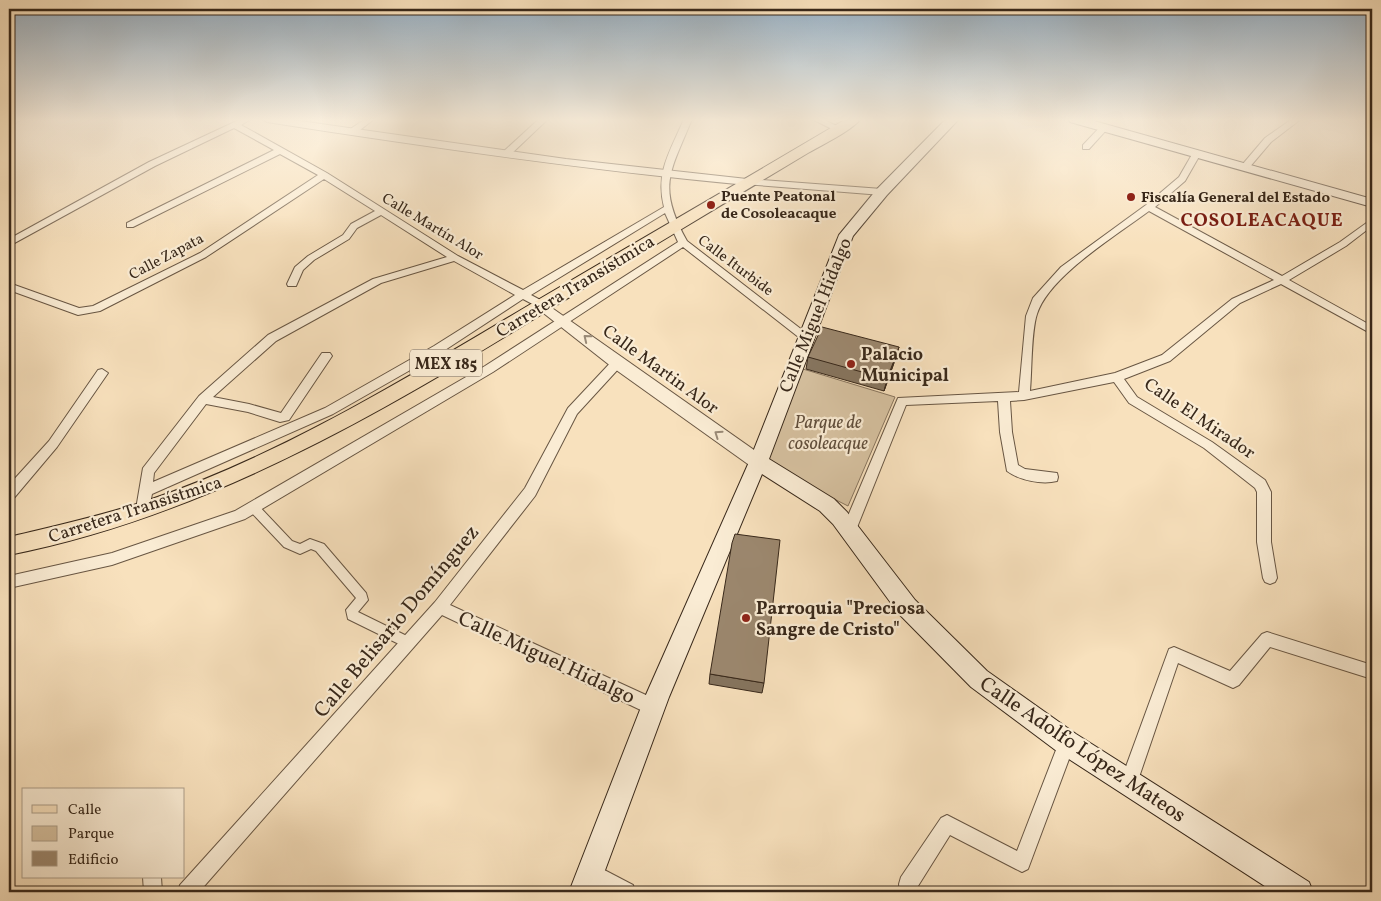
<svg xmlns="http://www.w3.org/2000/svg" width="1381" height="901" viewBox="0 0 1381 901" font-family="Vollkorn,serif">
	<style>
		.green { fill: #d7c2a1; stroke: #88755e }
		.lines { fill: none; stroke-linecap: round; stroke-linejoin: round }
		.pedestrian-casing { stroke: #685643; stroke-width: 2 }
		.minor-casing { stroke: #685643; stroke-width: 2 }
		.tertiary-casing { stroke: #685643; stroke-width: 2 }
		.secondary-casing { stroke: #38281a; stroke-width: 2 }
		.primary-casing { stroke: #38281a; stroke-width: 2 }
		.pedestrian { fill: #faecd4; fill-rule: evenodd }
		.minor { fill: #faecd4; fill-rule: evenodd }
		.tertiary { fill: #faecd4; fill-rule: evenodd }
		.secondary { fill: #faecd4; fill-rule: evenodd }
		.primary { fill: #f8e1bd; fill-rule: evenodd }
		.wall { fill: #86755f; stroke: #38281a }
		.shaded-wall { fill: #6d5f4e; stroke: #38281a }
		.building { fill: #9c886f; stroke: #38281a }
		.oneway { stroke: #998a77 }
		.poi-dot { fill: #8f2418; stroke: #faecd4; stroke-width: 2 }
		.labels { text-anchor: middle; stroke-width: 4.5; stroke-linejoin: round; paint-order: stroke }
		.far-poi-label { font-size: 15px; font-weight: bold; fill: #38281a; stroke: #faecd4; text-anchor: start }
		.far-street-label { font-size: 15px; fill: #38281a; stroke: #faecd4 }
		.shield { fill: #faecd4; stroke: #726352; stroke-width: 1 }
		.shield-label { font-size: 16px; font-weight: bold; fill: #38281a }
		.street-label { font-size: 18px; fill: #38281a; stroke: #faecd4 }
		.poi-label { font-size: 18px; font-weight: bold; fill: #38281a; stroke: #faecd4; text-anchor: start }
		.park-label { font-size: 18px; font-style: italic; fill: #604e3c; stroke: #faecd4 }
		.far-district-label { font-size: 19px; font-weight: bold; letter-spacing: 1px; fill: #7a1f14; stroke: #faecd4 }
		.near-street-label { font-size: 21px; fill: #38281a; stroke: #faecd4 }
	</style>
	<rect width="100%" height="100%" fill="#f8e1bd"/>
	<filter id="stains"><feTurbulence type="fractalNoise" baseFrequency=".004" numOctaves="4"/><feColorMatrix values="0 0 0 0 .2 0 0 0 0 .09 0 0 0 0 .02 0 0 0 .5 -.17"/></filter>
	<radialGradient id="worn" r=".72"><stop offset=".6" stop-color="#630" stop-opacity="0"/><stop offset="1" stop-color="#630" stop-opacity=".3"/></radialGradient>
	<polygon class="green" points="803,369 895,397 848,506 765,464"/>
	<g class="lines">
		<defs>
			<polygon id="pedestrian" points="253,503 257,504 292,541 300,544 310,539 324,544 366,593 368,600 358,612 413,639 415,643 413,647 409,649 405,647 348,619 346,610 356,598 316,551 311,549 300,554 284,547 249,510 248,507 249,504"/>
			<g id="minor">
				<polygon points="12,119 21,119 9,128 9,122"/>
				<path d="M241,119H251L241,125L327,173L458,256L523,290L664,207C655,172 671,150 684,119H692C671,171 656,186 687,241L810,336L809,339H801L683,247L493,372L245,519L112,565L9,588V576L112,553L235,511L485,366L678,242L665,213L531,295L546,303V307H538L523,299L442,352L333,414L152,494L148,513L143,514L138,513L136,509L143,468L199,396L268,335L373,279L447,257L381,215L357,228L349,239L314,260L303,270L296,286H288L287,284L295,267L308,256L343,235L351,224L375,211L324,179L206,257L100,311L78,315L9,290V283L79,308L93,306L200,253L318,175L280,154L133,227H127V223L274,150L234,128L155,166L9,246V239L149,162ZM454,261L515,295L434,346L325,408L153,482L154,473L206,404L248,412L280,422L289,420L330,359L332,356L330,353H322L281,413L249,404L213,397L276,341L381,283Z"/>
				<polygon points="365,119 374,119 355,134 349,134 349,130"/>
				<polygon points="539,119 548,119 509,156 503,156 503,152"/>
				<polygon points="812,119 822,119 843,129 836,131"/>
				<polygon points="1292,119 1301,119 1271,142 1248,169 1242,169 1242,165 1265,138"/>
				<polygon points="1102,125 1109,127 1089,149 1083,149 1083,145"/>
				<path d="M1194,151L1201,153L1185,181L1155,207L1282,276L1340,242L1372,219V226L1346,246L1289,280L1372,326V334L1281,284L1240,303L1170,361L1124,379L1137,397L1212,442L1265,480L1271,492V542L1277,578L1275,582L1270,584L1265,582L1263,578L1257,542V492L1255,488L1204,448L1129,403L1114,382L1024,400L1010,401L1012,432L1018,465L1025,469L1057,473L1058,477L1057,481C1042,485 1019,480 1007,471L1000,432L998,401L906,405L856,530L854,534L849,536L844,534L842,530L898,398L1019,392L1026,316L1033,298L1061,267L1146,205L1179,177ZM1149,211L1274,280L1232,299L1162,355L1115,373L1030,391C1032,370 1031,332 1037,314C1049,276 1117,235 1149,211Z"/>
				<polygon points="747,179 882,189 886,192 882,195 744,184 744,180"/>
				<polygon points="617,359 623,363 621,366 577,414 535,496 450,605 659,701 661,707 659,713 653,715 647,713 442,615 199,892 178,892 180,885 435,602 525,488 568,408 613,360"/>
				<polygon points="102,369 108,373 57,447 14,498 9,499 9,485 49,441 98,370"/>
				<polygon points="1267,632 1372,665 1372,679 1270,647 1239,685 1233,688 1178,663 1135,789 1129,792 1123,789 1120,783 1169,649 1174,647 1230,671 1262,634"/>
				<polygon points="1067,735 1073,737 1075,743 1028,869 1022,872 1016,869 950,835 918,886 918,892 900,892 899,884 901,877 941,818 947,815 1017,851 1061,737"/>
				<polygon points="589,862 633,885 635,892 608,892 583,877 580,871 583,865"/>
				<polygon points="143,877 161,877 162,892 144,892"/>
			</g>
			<g id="tertiary">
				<path d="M262,119H286L566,159L747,179L753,182L747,185C586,170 427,147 267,122Z"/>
				<polygon points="542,301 764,457 766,462 764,467 758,468 752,467 612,367 537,308 535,305"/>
			</g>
			<g id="secondary">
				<polygon points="946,119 959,119 887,195 853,236 769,459 834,499 847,512 915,600 987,671 1076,734 1309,882 1313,892 1274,892 1058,752 971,687 899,614 833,524 820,511 762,474 669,697 597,892 569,892 645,697 749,462 839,235 877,189"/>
				<polygon points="1068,119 1087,119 1372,199 1372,207 1070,122"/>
			</g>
			<path id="primary" d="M846,119H861C848,133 825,143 808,153C766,178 723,204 680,230C467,357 257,506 9,555V537C55,526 101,516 146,501C285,454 411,375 536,301C640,240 743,180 846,119Z"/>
		</defs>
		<use href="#pedestrian" class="pedestrian-casing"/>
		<use href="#minor" class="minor-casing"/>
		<use href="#tertiary" class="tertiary-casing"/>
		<use href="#secondary" class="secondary-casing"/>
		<use href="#primary" class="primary-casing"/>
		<use href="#pedestrian" class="pedestrian"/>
		<use href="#minor" class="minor"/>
		<use href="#tertiary" class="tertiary"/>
		<use href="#secondary" class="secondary"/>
		<use href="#primary" class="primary"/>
	</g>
	<g class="wall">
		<polygon points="808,357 895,360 884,391 806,369"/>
		<polygon points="710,674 764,683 762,693 709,684"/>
	</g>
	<polygon class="shaded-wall" points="899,347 895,360 884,391 887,379"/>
	<g class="building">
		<polygon points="822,327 899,347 887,379 808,357"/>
		<polygon points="735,534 780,540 764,683 710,674 732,543"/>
	</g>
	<defs><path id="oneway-chevron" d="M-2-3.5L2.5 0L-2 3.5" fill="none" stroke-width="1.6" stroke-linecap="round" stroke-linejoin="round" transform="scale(1.25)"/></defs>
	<g class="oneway">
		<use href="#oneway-chevron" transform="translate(587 338) rotate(-141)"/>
		<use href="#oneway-chevron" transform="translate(718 434) rotate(-145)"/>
	</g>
	<linearGradient id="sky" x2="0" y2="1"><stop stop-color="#94adc1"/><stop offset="0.49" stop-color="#fcf2e1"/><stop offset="1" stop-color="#fcf2e1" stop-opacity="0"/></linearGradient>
	<rect width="1381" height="245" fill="url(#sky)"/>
	<g class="poi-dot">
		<circle cx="1131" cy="197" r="5"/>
		<circle cx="711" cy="205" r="5"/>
		<circle cx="851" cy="364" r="5"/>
		<circle cx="746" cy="618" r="5"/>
	</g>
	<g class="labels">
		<g class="far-poi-label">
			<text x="721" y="201">Puente Peatonal<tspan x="721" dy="17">de Cosoleacaque</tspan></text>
			<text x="1141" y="202">Fiscalía General del Estado</text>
		</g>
		<g class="far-street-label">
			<text transform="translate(433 226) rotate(31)" y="5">Calle Martín Alor</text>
			<text transform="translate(166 256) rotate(-28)" y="5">Calle Zapata</text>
			<text transform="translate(736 265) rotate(37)" y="5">Calle Iturbide</text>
		</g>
		<rect class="shield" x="410" y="349.5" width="72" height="27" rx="4"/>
		<g class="shield-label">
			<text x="446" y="369">MEX 185</text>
		</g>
		<g class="street-label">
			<text transform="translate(575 286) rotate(-31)" y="6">Carretera Transístmica</text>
			<text transform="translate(815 315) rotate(-68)" y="6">Calle Miguel Hidalgo</text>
			<text transform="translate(661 369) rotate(36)" y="6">Calle Martin Alor</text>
			<text transform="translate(1200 418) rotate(34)" y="6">Calle El Mirador</text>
			<text transform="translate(135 509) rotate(-18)" y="6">Carretera Transístmica</text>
		</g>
		<g class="poi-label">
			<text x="861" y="360">Palacio<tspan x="861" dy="21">Municipal</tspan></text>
			<text x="756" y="614">Parroquia "Preciosa<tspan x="756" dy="21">Sangre de Cristo"</tspan></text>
		</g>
		<g class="park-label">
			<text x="828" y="428">Parque de<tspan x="828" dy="21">cosoleacque</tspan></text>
		</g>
		<g class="far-district-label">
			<text x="1262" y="226">COSOLEACAQUE</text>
		</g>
		<g class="near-street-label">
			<text transform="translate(396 621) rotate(-50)" y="7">Calle Belisario Domínguez</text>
			<text transform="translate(547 657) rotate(25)" y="7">Calle Miguel Hidalgo</text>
			<text transform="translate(1083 749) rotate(34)" y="7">Calle Adolfo López Mateos</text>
		</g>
	</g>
	<rect width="1381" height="901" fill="none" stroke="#f8e1bd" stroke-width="30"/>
	<rect x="10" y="10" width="1361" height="881" fill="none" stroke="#38281a" stroke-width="2.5"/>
	<rect x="15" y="15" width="1351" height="871" fill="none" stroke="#38281a"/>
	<rect x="22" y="788" width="162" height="90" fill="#faecd4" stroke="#ac9e8a"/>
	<rect x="32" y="805" width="25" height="8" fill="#f8e1bd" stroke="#ac9e8a"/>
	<text x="68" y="814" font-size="15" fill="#38281a">Calle</text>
	<rect x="32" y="826" width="25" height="15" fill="#d7c2a1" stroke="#ac9e8a"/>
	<text x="68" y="838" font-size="15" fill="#38281a">Parque</text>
	<rect x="32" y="851" width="25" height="15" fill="#9c886f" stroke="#ac9e8a"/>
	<text x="68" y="864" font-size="15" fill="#38281a">Edificio</text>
	<rect width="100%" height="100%" filter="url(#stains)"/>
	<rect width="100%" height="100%" fill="url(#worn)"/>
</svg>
